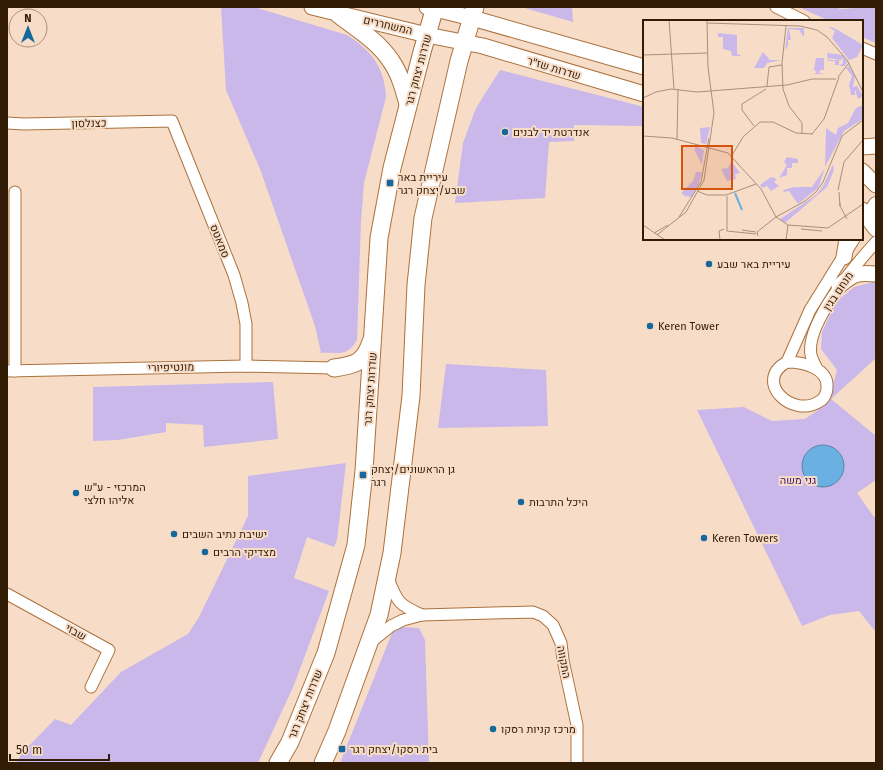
<svg xmlns="http://www.w3.org/2000/svg" width="883" height="770" viewBox="0 0 883 770" font-family="'Fira Sans',Heebo,sans-serif">
	<style>
		.green { fill: #cab8ea }
		.water { fill: #6bb0e2; stroke: #5a84a0 }
		.lines { fill: none; stroke-linecap: round; stroke-linejoin: round }
		.minor-casing { stroke: #ab713c; stroke-width: 13 }
		.tertiary-casing { stroke: #ab713c; stroke-width: 16 }
		.secondary-casing { stroke: #ab713c; stroke-width: 17 }
		.primary-casing { stroke: #ab713c; stroke-width: 19 }
		.minor { stroke: #fff; stroke-width: 11 }
		.tertiary { stroke: #fff; stroke-width: 14 }
		.secondary { stroke: #fff; stroke-width: 15 }
		.primary { stroke: #fff; stroke-width: 17 }
		.poi-dot { fill: #156899; stroke: #f7ddc8; stroke-width: 1.5 }
		.labels { text-anchor: middle; stroke-width: 4; stroke-linejoin: round; paint-order: stroke }
		.street-label { font-size: 11px; fill: #331c05; stroke: #f7ddc8 }
		.poi-label { font-size: 11px; fill: #331c05; stroke: #f7ddc8; text-anchor: start }
		.park-label { font-size: 11px; fill: #3e1767; stroke: #f7ddc8 }
		.inset-river { fill: none; stroke: #6bb0e2; stroke-width: 2 }
		.inset-road { fill: none; stroke: #a9907a; stroke-width: 1 }
		.view { fill: #d6530b; fill-opacity: 0.15; stroke: #d6530b; stroke-width: 2 }
		.inset-edge { fill: none; stroke: #331c05; stroke-width: 2 }
	</style>
	<rect width="100%" height="100%" fill="#f7ddc8"/>
	<g class="green">
		<path d="M221,7H254L347,35C371,50 385,68 386,97L364,183L361,221L357,340C347,357 340,352 321,353L315,326L260,169L226,90Z"/>
		<polygon points="521,7 572,7 573,22"/>
		<polygon points="799,7 839,7 839,9 876,7 876,43 862,37 862,21 829,21"/>
		<polygon points="500,70 644,107 644,134 643,126 574,125 574,141 549,142 545,198 455,203 463,143 476,108"/>
		<polygon points="873,282 876,283 876,358 831,399 876,436 876,480 857,493 874,517 876,515 876,629 874,630 859,611 830,615 802,626 697,410 744,407 772,421 805,419 828,403 837,370 821,349 822,332 836,302 854,287"/>
		<polygon points="446,364 546,370 548,426 438,428"/>
		<polygon points="273,382 278,439 204,447 203,425 166,423 166,432 118,440 93,441 93,387"/>
		<polygon points="346,463 337,540 334,547 307,537 294,578 329,591 294,685 258,763 16,763 22,753 55,719 71,725 121,672 188,634 199,617 248,516 248,476"/>
		<polygon points="402,627 419,628 425,640 429,763 340,763 392,633"/>
	</g>
	<circle class="water" cx="823" cy="466" r="21"/>
	<g class="lines">
		<defs>
			<g id="minor">
				<polyline points="776,7 804,21"/>
				<polyline points="862,48 876,54"/>
				<polyline points="7,123 24,124 172,121 234,275 242,303 246,324 246,366"/>
				<path d="M787,362C803,362 829,368 827,388C827,393 824,399 820,401C793,420 752,381 787,362Z"/>
				<polyline points="787,362 810,310 854,239"/>
				<path d="M817,369C815,365 812,359 811,355C805,324 856,264 876,242"/>
				<polyline points="7,371 246,366 334,368"/>
				<polyline points="15,371 15,192"/>
				<path d="M388,578C397,602 399,605 422,615"/>
				<polyline points="7,594 109,650 91,687"/>
				<polyline points="371,642 391,626 403,620 422,615 533,612 543,616 553,625 561,643 563,660 577,725 577,763"/>
			</g>
			<polyline id="tertiary" points="867,217 876,204"/>
			<g id="secondary">
				<polyline points="312,7 427,35 483,46 644,94"/>
				<polyline points="427,7 472,18 644,67"/>
				<polyline points="862,147 876,146"/>
				<polyline points="862,171 876,185"/>
				<polyline points="862,210 876,229"/>
				<polyline points="844,257 847,239"/>
				<path d="M839,286C853,274 857,272 876,274"/>
			</g>
			<g id="primary">
				<path d="M338,14C356,28 378,41 391,61C400,74 404,89 408,104"/>
				<path d="M334,368C355,365 364,363 371,342"/>
				<polyline points="278,763 290,742 326,653 356,545 364,471 379,238 392,168 422,52 435,7"/>
				<polyline points="323,763 337,731 379,615 392,553 411,396 416,285 423,218 459,61 475,7"/>
			</g>
		</defs>
		<use href="#minor" class="minor-casing"/>
		<use href="#tertiary" class="tertiary-casing"/>
		<use href="#secondary" class="secondary-casing"/>
		<use href="#primary" class="primary-casing"/>
		<use href="#minor" class="minor"/>
		<use href="#tertiary" class="tertiary"/>
		<use href="#secondary" class="secondary"/>
		<use href="#primary" class="primary"/>
	</g>
	<g class="poi-dot">
		<circle cx="505" cy="132" r="4"/>
		<rect x="386" y="179" width="8" height="8" rx="2"/>
		<circle cx="709" cy="264" r="4"/>
		<circle cx="650" cy="326" r="4"/>
		<rect x="359" y="471" width="8" height="8" rx="2"/>
		<circle cx="76" cy="493" r="4"/>
		<circle cx="521" cy="502" r="4"/>
		<circle cx="174" cy="534" r="4"/>
		<circle cx="704" cy="538" r="4"/>
		<circle cx="205" cy="552" r="4"/>
		<circle cx="493" cy="729" r="4"/>
		<rect x="338" y="745" width="8" height="8" rx="2"/>
	</g>
	<g class="labels">
		<g class="street-label">
			<text transform="translate(388 25) rotate(13)" y="4">המשחררים</text>
			<text transform="translate(554 68) rotate(17)" y="4">שדרות שז"ר</text>
			<text transform="translate(418 70) rotate(-75)" y="4">שדרות יצחק רגר</text>
			<text transform="translate(89 123) rotate(-1)" y="4">כצנלסון</text>
			<text transform="translate(220 241) rotate(68)" y="4">סמאטס</text>
			<text transform="translate(838 291) rotate(-56)" y="4">מנחם בגין</text>
			<text transform="translate(171 367) rotate(-1)" y="4">מונטיפיורי</text>
			<text transform="translate(370 389) rotate(-86)" y="4">שדרות יצחק רגר</text>
			<text transform="translate(76 632) rotate(29)" y="4">שבזי</text>
			<text transform="translate(564 662) rotate(79)" y="4">התקווה</text>
			<text transform="translate(305 704) rotate(-68)" y="4">שדרות יצחק רגר</text>
		</g>
		<g class="poi-label">
			<text x="513" y="136">אנדרטת יד לבנים</text>
			<text x="398" y="181">עיריית באר<tspan x="398" dy="13">שבע/יצחק רגר</tspan></text>
			<text x="717" y="268">עיריית באר שבע</text>
			<text x="658" y="330">Keren Tower</text>
			<text x="371" y="473">גן הראשונים/יצחק<tspan x="371" dy="13">רגר</tspan></text>
			<text x="84" y="491">המרכזי - ע"ש<tspan x="84" dy="13">אליהו חלצי</tspan></text>
			<text x="529" y="506">היכל התרבות</text>
			<text x="182" y="538">ישיבת נתיב השבים</text>
			<text x="712" y="542">Keren Towers</text>
			<text x="213" y="556">מצדיקי הרבים</text>
			<text x="501" y="733">מרכז קניות רסקו</text>
			<text x="350" y="753">בית רסקו/יצחק רגר</text>
		</g>
		<g class="park-label">
			<text x="798" y="484">גני משה</text>
		</g>
	</g>
	<g transform="translate(643 20)">
		<rect width="220" height="220" fill="#f7ddc8"/>
		<path d="M184,6L193,9L220,25L214,37L206,40L189,18L192,11ZM145,8H161V17L156,10L146,9L148,20H145V26L142,30ZM75,13L94,15V34L99,36H89L88,31L80,29V17H75ZM120,32L127,40H138L124,43L121,48H111ZM184,33L200,35L204,42L202,46H196L200,43L199,37L198,40L185,38L186,40H196V45H192V41H185ZM173,38H181V50H177L176,53L182,54H171L174,52L171,50ZM206,46L212,57L210,67L214,66L220,76L215,79L212,69V75H208L206,65L209,56L203,48ZM220,85V99L201,111L182,147L183,108L193,115L195,108L205,103L213,88ZM67,107L63,124L58,123L57,108ZM52,126L61,130L59,145L52,131ZM144,137L155,139V143H149V148H144V155L136,158L144,145L141,142ZM88,141L97,153L92,154L93,159L84,161L78,149L85,148ZM190,144L191,150L184,167L142,203L137,199L173,175L180,166ZM182,148L175,168L155,184L146,171L141,172L140,170L151,167H169ZM53,152H59L56,164L48,177L42,176L38,173L50,161ZM128,157L134,159L131,162L136,166L128,171L124,166L119,168L117,165Z" fill="#cab8ea"/>
		<path class="inset-river" d="M92,173L99,190"/>
		<path class="inset-road" d="M26,0L31,69M64,3L157,6L174,10L184,17L204,40L220,72M143,6L139,43L140,69L146,86L159,103V114M0,35L64,33M195,57L206,43M124,66L126,47L139,45M0,78L13,72L28,69L54,72L144,65L169,59H193M111,106L99,90V84L123,69M169,114L181,99L196,57M0,116L29,118L85,133L118,169L133,197L162,181L173,172L180,162L199,116L220,100M34,120L35,69M88,137L100,117L117,102H130L153,113L170,114M195,170L201,142L220,120M54,171L64,175H83L113,164M196,172L197,186V183M84,176V211M197,186L204,199M36,197L58,162L66,118M0,205L22,220M158,209L179,211M99,210L113,212M84,211L113,214M11,213L25,205M14,215L43,192L61,160L71,93L65,47L64,0M115,216L114,212L133,197L145,205L185,208L220,184M77,220L76,211L81,209M143,220L145,205"/>
		<path class="view" d="M39,126H89V169H39Z"/>
		<rect width="220" height="220" class="inset-edge"/>
	</g>
	<rect width="883" height="770" fill="none" stroke="#331c05" stroke-width="16"/>
	<g transform="translate(28 28)"><circle r="19" fill="#f7ddc8" stroke="#a9907a"/>
	<path d="M0-3L7 15L0 10L-7 15Z" fill="#156899"/>
	<text y="-6" font-size="11" font-weight="bold" text-anchor="middle" fill="#331c05">N</text>
	</g>
	<path d="M10 754v6h99v-6" fill="none" stroke="#331c05" stroke-width="2"/>
	<text x="16" y="754" font-size="12" fill="#331c05" stroke="#f7ddc8" stroke-width="3" paint-order="stroke">50 m</text>
</svg>
